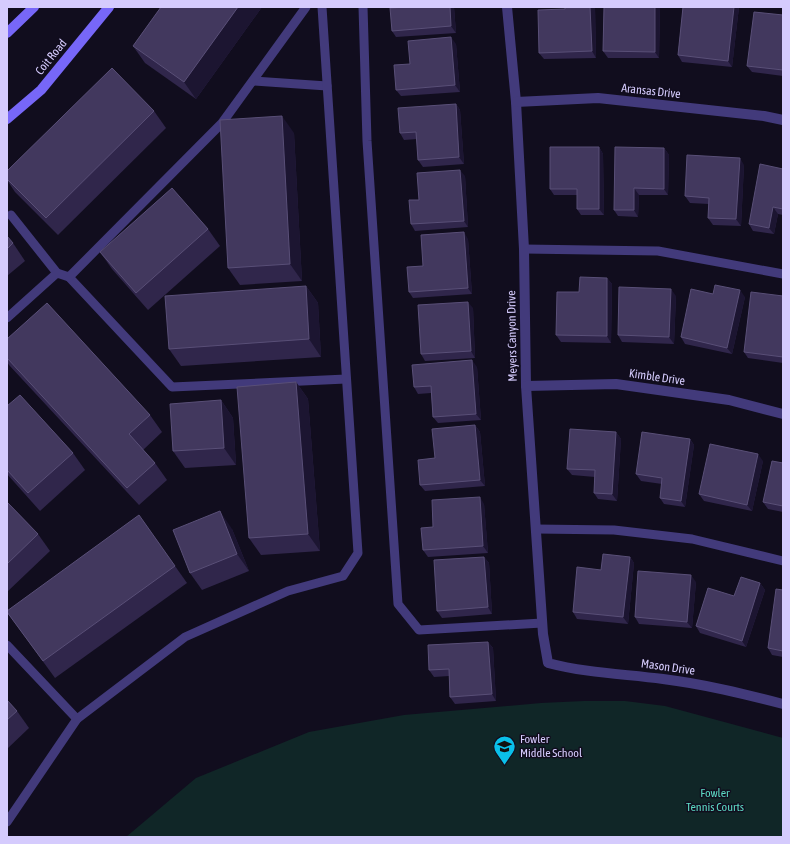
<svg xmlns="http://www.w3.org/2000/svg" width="790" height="844" viewBox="0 0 790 844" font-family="'Asap Condensed',sans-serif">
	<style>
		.green { fill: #102627 }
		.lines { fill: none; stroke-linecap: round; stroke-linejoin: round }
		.service { stroke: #423a7b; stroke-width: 9 }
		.minor { stroke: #423a7b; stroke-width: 10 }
		.secondary { stroke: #7767f8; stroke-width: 10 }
		.wall { fill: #30264b }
		.shaded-wall { fill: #1c1531 }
		.building { fill: #42385e; stroke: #594f77 }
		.labels { text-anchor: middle; stroke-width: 3; stroke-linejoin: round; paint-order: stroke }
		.street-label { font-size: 12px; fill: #d5cbfd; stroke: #110d1e }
		.poi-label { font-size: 12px; fill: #d5cbfd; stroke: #110d1e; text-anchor: start }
		.park-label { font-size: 12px; fill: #5cd9c4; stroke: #110d1e }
	</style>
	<rect width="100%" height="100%" fill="#110d1e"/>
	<polygon class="green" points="584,701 625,701 665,706 783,738 783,837 126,837 196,778 309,732 404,715 541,703"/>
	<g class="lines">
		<g class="service">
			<polyline points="363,7 367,141 398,604 419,630 542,623"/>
			<polyline points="253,81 327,86"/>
			<polyline points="11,215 57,273"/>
			<polyline points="524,249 658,251 783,274"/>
			<polyline points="69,277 172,387 346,379"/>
			<polyline points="7,318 57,273 69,277 222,123 306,7"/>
			<polyline points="536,529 614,530 692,539 783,561"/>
			<polyline points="7,645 77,719"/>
			<polyline points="7,822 77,719 185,637 288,591 343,576 358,553 322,7"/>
		</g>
		<g class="minor">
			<path d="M507,7L516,102L524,249L526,386L543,634L548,663C586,673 625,674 663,679C704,684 744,694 783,704"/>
			<polyline points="516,102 598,98 764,116 783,120"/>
			<polyline points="526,386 616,384 729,400 783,414"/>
		</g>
		<g class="secondary">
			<polyline points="7,33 34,7"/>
			<polyline points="7,119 41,90 109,7"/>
		</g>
	</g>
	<g class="wall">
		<polygon points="161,7 262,7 196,99 145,63 133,46"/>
		<polygon points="407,7 454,7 456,33 396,37 392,31"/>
		<polygon points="565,7 595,7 596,58 544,59 539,53 565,9"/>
		<polygon points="604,7 660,7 659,58 608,58 603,51"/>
		<polygon points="683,7 739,7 732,67 682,62 678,55"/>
		<polygon points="783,15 783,76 752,72 747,66"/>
		<polygon points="456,44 460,92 401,96 396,90 410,64"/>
		<polygon points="456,104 460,110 464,164 423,167 418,160 417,139 404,140 400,133"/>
		<polygon points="154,111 166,128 58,235 15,192 7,180 7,171"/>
		<polygon points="294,133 302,281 240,285 228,268"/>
		<polygon points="599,147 603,154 604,215 581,215 577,209 577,195 554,195 550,189"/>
		<polygon points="664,148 669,155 668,195 639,195 638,217 618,216 614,210"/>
		<polygon points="744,165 741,226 713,225 708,218 709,204 690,203 685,196"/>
		<polygon points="783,169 783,215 778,214 774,234 753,231 749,224"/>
		<polygon points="465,176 468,227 415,231 411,224 419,200"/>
		<polygon points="208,229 220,246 148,310 112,269 100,252"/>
		<polygon points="7,236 13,243 25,261 7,276"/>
		<polygon points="468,239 472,294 413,298 409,292 423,266"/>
		<polygon points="607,278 612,284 611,343 561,342 556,335 579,292"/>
		<polygon points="306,286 318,303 321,357 181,366 169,349"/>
		<polygon points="713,294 745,297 732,354 685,344 681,337"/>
		<polygon points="676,296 674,344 622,342 618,335"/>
		<polygon points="783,296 783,363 748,358 744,352"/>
		<polygon points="473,308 475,358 425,361 421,354"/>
		<polygon points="7,339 150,415 162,432 143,450 155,463 167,480 139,505 9,365 7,362"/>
		<polygon points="477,367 481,420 438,423 433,417 431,393 418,394 414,387"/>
		<polygon points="296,382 308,399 320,551 261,555 249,538"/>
		<polygon points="221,400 233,418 236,465 185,468 173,451"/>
		<polygon points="7,406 73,453 85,470 40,511 7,474"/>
		<polygon points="475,425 480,432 485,486 425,491 420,485 435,458"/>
		<polygon points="616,432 621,439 617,501 598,499 594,493 595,477 572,475 567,469"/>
		<polygon points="690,439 694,445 685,507 664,504 660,498 662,484 641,481 636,474"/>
		<polygon points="763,461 752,511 704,501 699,494"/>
		<polygon points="783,463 783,512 768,509 763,502"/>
		<polygon points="7,502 38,534 50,551 7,592"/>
		<polygon points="484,504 488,553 428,557 423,550 433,527"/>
		<polygon points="232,529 249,571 202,590 190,573"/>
		<polygon points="484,557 489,563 492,614 442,618 437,611"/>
		<polygon points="630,557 634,563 628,624 577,619 573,612 601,570"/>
		<polygon points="175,566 187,583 55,678 7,612"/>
		<polygon points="696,582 692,628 639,624 635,617"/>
		<polygon points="760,583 765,590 746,647 700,633 696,626"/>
		<polygon points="783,590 783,657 772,655 768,648"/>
		<polygon points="488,642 493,648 496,701 455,704 450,697 449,676 434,677 429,670"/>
		<polygon points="7,700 17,711 29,728 7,749"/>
	</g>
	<g class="shaded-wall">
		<polygon points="238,7 262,7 196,99 184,82"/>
		<polygon points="450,7 454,7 456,33 451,26"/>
		<polygon points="590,7 595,7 596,58 592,51"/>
		<polygon points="655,7 660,7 659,58 655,52"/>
		<polygon points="734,7 739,7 732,67 728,61"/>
		<polygon points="451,37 456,44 460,92 455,85"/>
		<polygon points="456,104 460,110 464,164 459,157"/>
		<polygon points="282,116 294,133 302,281 290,264"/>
		<polygon points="599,147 603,154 604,215 599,209"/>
		<polygon points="664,148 669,155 668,195 664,189"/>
		<polygon points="740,158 744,165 741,226 736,219"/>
		<polygon points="460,170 465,176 468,227 464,221"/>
		<polygon points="634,188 639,195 638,217 634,210"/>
		<polygon points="773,207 778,214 774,234 769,228"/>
		<polygon points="464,232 468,239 472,294 468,288"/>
		<polygon points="607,278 612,284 611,343 607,336"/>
		<polygon points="306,286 318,303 321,357 309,339"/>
		<polygon points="671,289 676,296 674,344 669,337"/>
		<polygon points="740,290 745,297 732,354 727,348"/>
		<polygon points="468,302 473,308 475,358 471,351"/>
		<polygon points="472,360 477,367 481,420 476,414"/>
		<polygon points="296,382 308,399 320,551 308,534"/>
		<polygon points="221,400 233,418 236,465 224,448"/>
		<polygon points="475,425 480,432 485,486 480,480"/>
		<polygon points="616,432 621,439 617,501 612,494"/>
		<polygon points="690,439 694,445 685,507 681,501"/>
		<polygon points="758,454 763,461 752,511 747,505"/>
		<polygon points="480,497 484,504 488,553 483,546"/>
		<polygon points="220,511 232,529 249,571 237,554"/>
		<polygon points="484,557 489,563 492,614 488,607"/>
		<polygon points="630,557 634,563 628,624 623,617"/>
		<polygon points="691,575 696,582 692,628 687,622"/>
		<polygon points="760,583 765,590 746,647 742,641"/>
		<polygon points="488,642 493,648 496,701 492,694"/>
	</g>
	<g class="building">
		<polygon points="161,7 238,7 184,82 133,46"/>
		<polygon points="407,7 450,7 451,26 392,31 390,8"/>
		<polygon points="565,7 590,7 592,51 539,53 538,10 565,9"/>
		<polygon points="604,7 655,7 655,52 603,51"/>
		<polygon points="683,7 734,7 728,61 678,55"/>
		<polygon points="754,12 783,15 783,70 747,66"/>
		<polygon points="451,37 455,85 396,90 394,65 410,64 408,41"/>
		<polygon points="112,68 154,111 46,218 7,179 7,171"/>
		<polygon points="456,104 459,157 418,160 416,132 400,133 398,108"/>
		<polygon points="282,116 290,264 228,268 220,120"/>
		<polygon points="550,147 599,147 599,209 577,209 577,189 550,189"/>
		<polygon points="615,147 664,148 664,189 634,188 634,210 614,210"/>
		<polygon points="687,155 740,158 736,219 708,218 709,198 685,196"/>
		<polygon points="760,164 783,169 783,209 773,207 769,228 749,224"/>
		<polygon points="460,170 464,221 411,224 409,200 419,200 417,173"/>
		<polygon points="172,188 208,229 136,293 100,252"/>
		<polygon points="464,232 468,288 409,292 407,267 423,266 421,235"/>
		<polygon points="7,236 13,243 7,249"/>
		<polygon points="580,277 607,278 607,336 556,335 557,292 579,292"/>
		<polygon points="715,285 740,290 727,348 681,337 691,289 713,294"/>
		<polygon points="306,286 309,339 169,349 165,296"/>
		<polygon points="619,287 671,289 669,337 618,335"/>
		<polygon points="751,292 783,296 783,357 744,352"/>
		<polygon points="468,302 471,351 421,354 418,305"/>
		<polygon points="47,303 150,415 129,434 155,463 127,488 7,358 7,339"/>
		<polygon points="472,360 476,414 433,417 431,386 414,387 412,365"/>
		<polygon points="296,382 308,534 249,538 237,387"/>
		<polygon points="20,395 73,453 28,493 7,470 7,406"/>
		<polygon points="221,400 224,448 173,451 170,404"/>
		<polygon points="475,425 480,480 420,485 418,460 435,458 432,429"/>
		<polygon points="570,429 616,432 612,494 594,493 595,470 567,469"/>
		<polygon points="642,432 690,439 681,501 660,498 662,478 636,474"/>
		<polygon points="710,444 758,454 747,505 699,494"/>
		<polygon points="772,461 783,463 783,506 763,502"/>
		<polygon points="480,497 483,546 423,550 421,528 433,527 432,500"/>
		<polygon points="7,502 38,534 7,564"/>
		<polygon points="220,511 237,554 190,573 173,530"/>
		<polygon points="139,515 175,566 43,661 7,612 7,611"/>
		<polygon points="603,554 630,557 623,617 573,612 577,567 601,570"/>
		<polygon points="484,557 488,607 437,611 434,560"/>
		<polygon points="638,571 691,575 687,622 635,617"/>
		<polygon points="741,577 760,583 742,641 696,626 708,588 734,596"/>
		<polygon points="776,589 783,590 783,651 768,648"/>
		<polygon points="488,642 492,694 450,697 449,669 429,670 428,645"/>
		<polygon points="7,700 17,711 7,720"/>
	</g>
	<defs>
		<symbol id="school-pin" viewBox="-11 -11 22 30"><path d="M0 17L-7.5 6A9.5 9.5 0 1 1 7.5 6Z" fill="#0ac0ea" stroke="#110d1e"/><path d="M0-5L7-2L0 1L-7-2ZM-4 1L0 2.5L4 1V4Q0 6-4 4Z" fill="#111"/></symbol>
	</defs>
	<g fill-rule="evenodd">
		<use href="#school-pin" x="492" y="734" width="25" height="34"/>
	</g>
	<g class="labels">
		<g class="street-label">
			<text transform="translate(51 57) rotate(-51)" y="4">Coit Road</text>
			<text transform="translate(651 91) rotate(6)" y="4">Aransas Drive</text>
			<text transform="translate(512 336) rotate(-91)" y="4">Meyers Canyon Drive</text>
			<text transform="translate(657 377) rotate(8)" y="4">Kimble Drive</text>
			<text transform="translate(668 667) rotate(8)" y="4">Mason Drive</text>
		</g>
		<g class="poi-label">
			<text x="520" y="743">Fowler<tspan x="520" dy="14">Middle School</tspan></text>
		</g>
		<g class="park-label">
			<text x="715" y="797">Fowler<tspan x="715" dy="14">Tennis Courts</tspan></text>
		</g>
	</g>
	<rect width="790" height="844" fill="none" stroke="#d5cbfd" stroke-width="16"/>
</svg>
